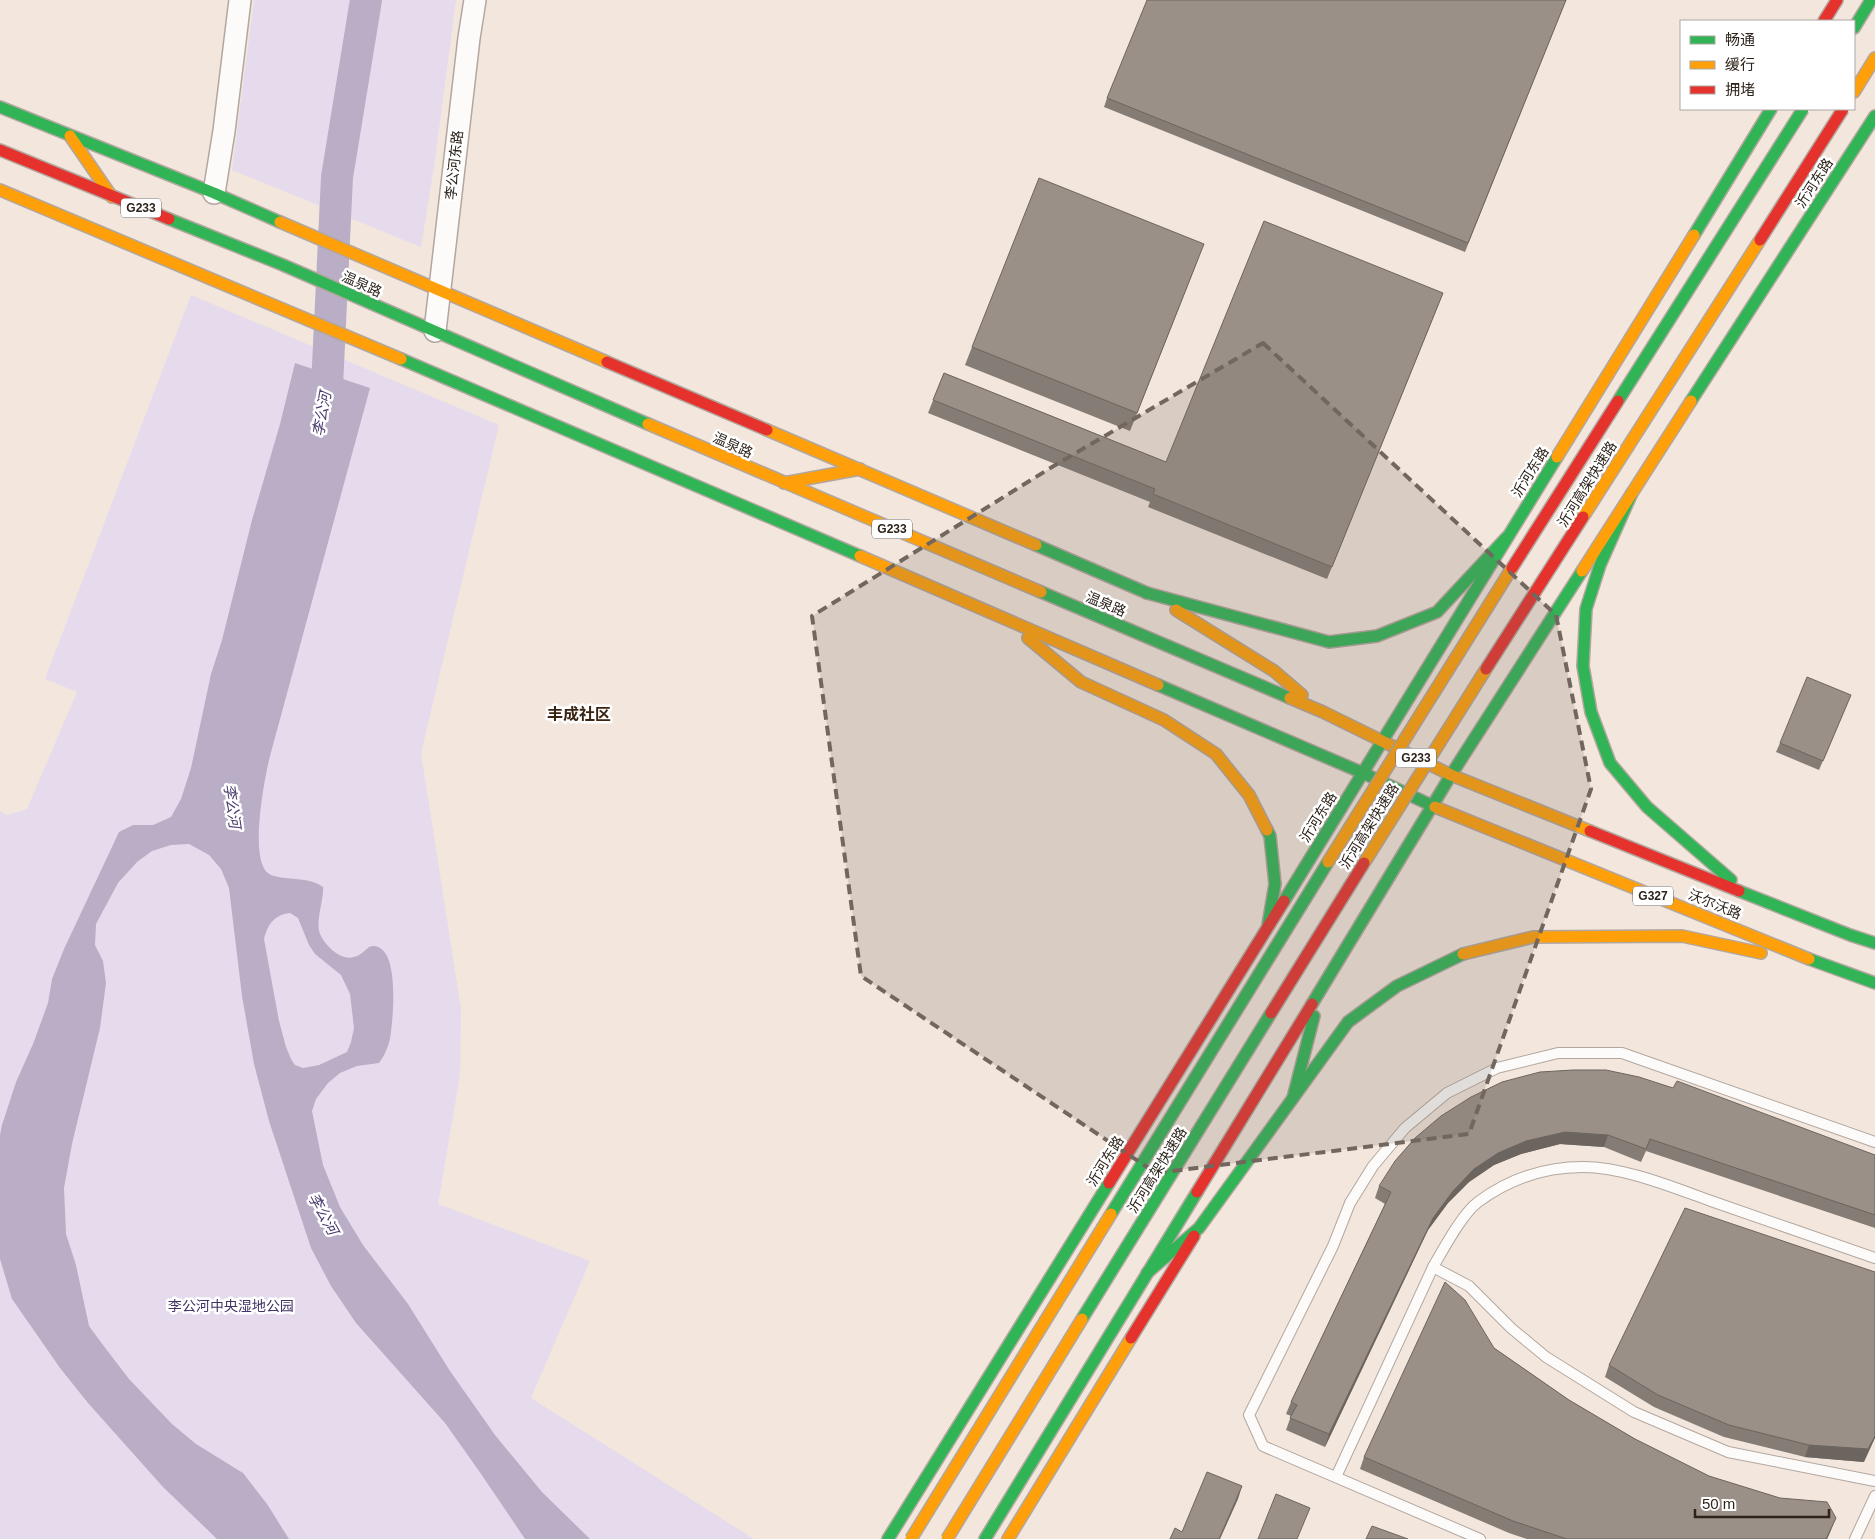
<svg xmlns="http://www.w3.org/2000/svg" width="1875" height="1539" viewBox="0 0 1875 1539" font-family="Arial,'Noto Sans SC',sans-serif">
	<style>
		.green { fill: #e6dbed }
		.water { fill: #b9aec6; fill-rule: evenodd }
		.lines { fill: none; stroke-linecap: round; stroke-linejoin: round }
		.river { stroke: #b9aec6; stroke-width: 32 }
		.lane-casing { stroke: #b2a79f; stroke-width: 12 }
		.street-casing { stroke: #b2a79f; stroke-width: 24 }
		.fast-casing { stroke: #b2a79f; stroke-width: 14 }
		.slow-casing { stroke: #b2a79f; stroke-width: 14 }
		.jam-casing { stroke: #b2a79f; stroke-width: 14 }
		.lane { stroke: #fdfbfa; stroke-width: 10 }
		.street { stroke: #fdfbfa; stroke-width: 21 }
		.fast { stroke: #30b455; stroke-width: 11 }
		.slow { stroke: #ff9f0a; stroke-width: 11 }
		.jam { stroke: #e5322d; stroke-width: 11 }
		.fast-bridge-casing { stroke: #b2a79f; stroke-width: 14; stroke-linecap: butt }
		.slow-bridge-casing { stroke: #b2a79f; stroke-width: 14; stroke-linecap: butt }
		.jam-bridge-casing { stroke: #b2a79f; stroke-width: 14; stroke-linecap: butt }
		.fast-bridge { stroke: #30b455; stroke-width: 11 }
		.slow-bridge { stroke: #ff9f0a; stroke-width: 11 }
		.jam-bridge { stroke: #e5322d; stroke-width: 11 }
		.wall { fill: #847c75 }
		.shaded-wall { fill: #6c655f }
		.building { fill: #9a9088; stroke: #6c655f }
		.marked { fill: #72675f; fill-opacity: 0.2; stroke: #72675f; stroke-width: 4; stroke-dasharray: 10 6; stroke-linejoin: round }
		.labels { text-anchor: middle; stroke-width: 5; stroke-linejoin: round; paint-order: stroke }
		.shield { fill: #fff; stroke: #6c655f; stroke-width: 1 }
		.shield-label { font-size: 12px; font-weight: bold; fill: #2d231b }
		.street-label { font-size: 14px; fill: #2d231b; stroke: #fff }
		.park-label { font-size: 14px; fill: #433365; stroke: #fff }
		.water-label { font-size: 15px; font-style: italic; fill: #4d3c70; stroke: #fff }
		.quarter-label { font-size: 16px; font-weight: bold; fill: #392412; stroke: #fff }
	</style>
	<rect width="100%" height="100%" fill="#f3e6dd"/>
	<g class="green">
		<polygon points="254,0 456,0 434,167 421,247 232,170"/>
		<polygon points="191,295 499,425 421,753 461,1009 460,1075 438,1204 590,1261 531,1398 754,1539 0,1539 0,811 7,815 27,809 77,692 45,679"/>
	</g>
	<path class="water" d="M295,363L370,388L270,756C265,776 247,866 271,875C288,881 307,876 323,887C324,901 314,924 321,936C326,946 341,961 354,957C361,955 364,951 369,947C373,945 377,946 380,948C399,959 393,1020 390,1039C388,1047 384,1057 379,1063L357,1066L340,1073L328,1083L316,1099L312,1111L323,1165L340,1207L363,1245L408,1304L450,1371L495,1435L542,1492L590,1539H525L479,1471L445,1423L356,1323L331,1286L311,1248L269,1121L254,1064L242,996L229,888L221,869L209,855L189,844L171,845L152,851L137,862L118,883L96,924L95,945L103,961L106,983L100,1028L72,1144L64,1188L66,1234L76,1265L89,1326L103,1345L129,1379L172,1424L196,1444L243,1473L267,1504L289,1539H217L163,1487L88,1403L60,1368L12,1299L0,1259V1135L2,1125L16,1082L33,1044L48,1003L52,979L64,949L119,832L133,825H153L171,817L181,799L191,768L211,674L222,640L252,520L280,424ZM290,913L298,918L309,945L315,954L341,975L350,994L354,1028L351,1042L347,1052L319,1065L303,1068L295,1065L291,1059L286,1047L279,1021L264,939C268,924 274,915 290,913Z"/>
	<g class="lines">
		<polyline class="river" points="323,417 326,407 337,177 366,0"/>
		<defs>
			<g id="lane">
				<polyline points="1433,1267 1469,1286 1511,1328 1546,1357 1634,1412 1728,1452 1875,1481"/>
				<path d="M1336,1477L1433,1267C1443,1250 1462,1214 1478,1202C1509,1179 1544,1167 1583,1167C1624,1167 1672,1187 1711,1201C1766,1220 1820,1239 1875,1258"/>
				<polyline points="1480,1539 1263,1446 1249,1415 1333,1246 1350,1203 1373,1166 1405,1128 1447,1093 1497,1068 1558,1053 1622,1053 1875,1142"/>
				<polyline points="1855,1539 1875,1496"/>
			</g>
			<g id="street">
				<polyline points="214,193 224,131 240,0"/>
				<polyline points="435,331 469,38 475,0"/>
			</g>
			<g id="fast">
				<polyline points="1854,28 1871,0"/>
				<polyline points="0,107 214,193 280,222"/>
				<polyline points="169,219 283,265 648,424"/>
				<polyline points="1694,235 1771,109"/>
				<polyline points="401,359 860,556"/>
				<polyline points="1691,401 1875,116"/>
				<polyline points="1632,493 1600,565 1586,609 1583,666 1591,712 1610,763 1647,807 1731,880"/>
				<polyline points="1036,545 1147,593"/>
				<polyline points="1041,592 1290,698"/>
				<polyline points="1147,593 1329,642 1377,636 1437,612 1507,537"/>
				<polyline points="1158,685 1363,773 1435,807"/>
				<polyline points="1267,830 1270,836 1275,884 1268,925"/>
				<polyline points="1739,891 1850,935 1875,943"/>
				<polyline points="1284,901 1557,457"/>
				<polyline points="1809,959 1875,983"/>
				<polyline points="1312,1004 1451,775 1582,571"/>
				<polyline points="1293,1098 1314,1016"/>
				<polyline points="1147,1273 1199,1228 1348,1022 1397,986 1463,954"/>
				<polyline points="888,1539 1109,1183"/>
				<polyline points="985,1539 1197,1192"/>
			</g>
			<g id="slow">
				<polyline points="1854,92 1875,58"/>
				<polyline points="70,136 112,197"/>
				<polyline points="0,190 401,359"/>
				<polyline points="280,222 607,362"/>
				<polyline points="648,424 1041,592"/>
				<polyline points="767,430 1036,545"/>
				<polyline points="1557,457 1694,235"/>
				<polyline points="784,483 860,469"/>
				<polyline points="860,556 1158,685"/>
				<polyline points="1582,571 1691,401"/>
				<polyline points="1176,610 1274,671 1302,695"/>
				<polyline points="1028,638 1081,682 1164,720 1216,754 1249,795 1267,830"/>
				<polyline points="1290,698 1323,712 1451,775 1590,831"/>
				<polyline points="1435,807 1809,959"/>
				<polyline points="1463,954 1533,937 1682,936 1761,953"/>
				<polyline points="1008,1539 1131,1338"/>
			</g>
			<g id="jam">
				<polyline points="1824,21 1837,0"/>
				<polyline points="0,150 169,219"/>
				<polyline points="607,362 767,430"/>
				<polyline points="1590,831 1739,891"/>
				<polyline points="1109,1183 1284,901"/>
				<polyline points="1197,1192 1312,1004"/>
				<polyline points="1131,1338 1194,1236"/>
			</g>
		</defs>
		<use href="#lane" class="lane-casing"/>
		<use href="#street" class="street-casing"/>
		<use href="#fast" class="fast-casing"/>
		<use href="#slow" class="slow-casing"/>
		<use href="#jam" class="jam-casing"/>
		<use href="#lane" class="lane"/>
		<use href="#street" class="street"/>
		<use href="#fast" class="fast"/>
		<use href="#slow" class="slow"/>
		<use href="#jam" class="jam"/>
		<defs>
			<g id="fast-bridge">
				<polyline points="1618,401 1803,109"/>
				<polyline points="1111,1214 1328,862"/>
				<polyline points="1082,1319 1271,1013"/>
			</g>
			<g id="slow-bridge">
				<polyline points="1583,517 1760,240"/>
				<polyline points="1328,862 1512,568"/>
				<polyline points="1364,863 1486,669"/>
				<polyline points="911,1539 1111,1214"/>
				<polyline points="947,1539 1082,1319"/>
			</g>
			<g id="jam-bridge">
				<polyline points="1760,240 1843,109"/>
				<polyline points="1512,568 1618,401"/>
				<polyline points="1486,669 1583,517"/>
				<polyline points="1271,1013 1364,863"/>
			</g>
		</defs>
		<use href="#fast-bridge" class="fast-bridge-casing"/>
		<use href="#slow-bridge" class="slow-bridge-casing"/>
		<use href="#jam-bridge" class="jam-bridge-casing"/>
		<use href="#fast-bridge" class="fast-bridge"/>
		<use href="#slow-bridge" class="slow-bridge"/>
		<use href="#jam-bridge" class="jam-bridge"/>
	</g>
	<g class="wall">
		<polygon points="1566,0 1465,252 1104,107 1107,98"/>
		<polygon points="1197,262 1130,431 965,365 972,347"/>
		<polygon points="1443,293 1327,579 1148,507 1150,502 928,413 944,373 1166,462"/>
		<polygon points="1851,695 1819,770 1776,752 1780,743"/>
		<polygon points="1673,1088 1875,1155 1875,1228 1646,1151 1641,1162 1604,1147 1560,1144 1521,1154 1494,1165 1469,1182 1448,1203 1428,1230 1325,1447 1286,1430 1291,1416 1286,1414 1291,1402 1385,1204 1375,1198 1379,1186"/>
		<polygon points="1494,1348 1569,1400 1635,1439 1709,1476 1831,1530 1827,1539 1527,1539 1509,1533 1360,1469 1364,1457"/>
		<polygon points="1609,1365 1864,1462 1805,1457 1724,1437 1654,1407 1605,1377"/>
	</g>
	<g class="shaded-wall">
		<polygon points="1204,244 1197,262 1130,431 1137,413"/>
		<polygon points="1443,293 1438,306 1327,579 1332,567"/>
		<polygon points="1565,1132 1608,1135 1604,1147 1560,1144 1521,1154 1494,1165 1469,1182 1448,1203 1428,1230 1325,1447 1329,1434 1433,1218 1453,1191 1474,1169 1498,1153 1526,1141"/>
		<polygon points="1875,1436 1875,1438 1864,1462 1805,1457 1809,1445"/>
		<polygon points="1242,1486 1238,1499 1220,1539 1219,1539"/>
		<polygon points="1836,1518 1831,1530 1827,1539 1826,1539"/>
	</g>
	<g class="building">
		<polygon points="1147,0 1566,0 1468,243 1107,98"/>
		<polygon points="1039,178 1204,244 1137,413 972,347"/>
		<polygon points="1264,221 1443,293 1332,567 1153,494 1155,489 933,400 944,373 1166,462"/>
		<polygon points="1807,677 1851,695 1823,761 1780,743"/>
		<polygon points="1573,1070 1606,1070 1639,1077 1673,1088 1677,1081 1875,1155 1875,1215 1650,1139 1646,1149 1608,1135 1565,1132 1526,1141 1498,1153 1474,1169 1453,1191 1433,1218 1329,1434 1290,1418 1297,1405 1291,1402 1391,1192 1379,1186 1395,1161 1415,1138 1441,1116 1471,1097 1502,1082 1540,1072"/>
		<polygon points="1685,1208 1875,1272 1875,1436 1868,1449 1809,1445 1729,1425 1658,1395 1609,1365"/>
		<polygon points="1445,1282 1465,1300 1494,1348 1569,1400 1635,1439 1709,1476 1780,1498 1827,1502 1836,1518 1826,1539 1567,1539 1513,1521 1364,1457"/>
		<polygon points="1207,1472 1242,1486 1219,1539 1170,1539 1175,1528 1182,1532"/>
		<polygon points="1276,1494 1310,1508 1297,1539 1258,1539"/>
		<polygon points="1372,1526 1408,1539 1366,1539"/>
	</g>
	<path class="marked" d="M1263,343L1556,615L1591,789L1469,1134L1156,1173L861,976L812,616L1052,467Z"/>
	<g class="labels">
		<g class="shield">
			<rect x="121" y="198.5" width="40" height="19" rx="4"/>
			<rect x="872" y="519.5" width="40" height="19" rx="4"/>
			<rect x="1396" y="748.5" width="40" height="19" rx="4"/>
			<rect x="1633" y="886.5" width="40" height="19" rx="4"/>
		</g>
		<g class="shield-label">
			<text x="141" y="212">G233</text>
			<text x="892" y="533">G233</text>
			<text x="1416" y="762">G233</text>
			<text x="1653" y="900">G327</text>
		</g>
		<g class="street-label">
			<text transform="translate(454 165) rotate(-84)" y="5">李公河东路</text>
			<text transform="translate(1814 183) rotate(-57)" y="5">沂河东路</text>
			<text transform="translate(362 284) rotate(24)" y="5">温泉路</text>
			<text transform="translate(733 445) rotate(24)" y="5">温泉路</text>
			<text transform="translate(1530 472) rotate(-58)" y="5">沂河东路</text>
			<text transform="translate(1587 484) rotate(-58)" y="5">沂河高架快速路</text>
			<text transform="translate(1106 604) rotate(23)" y="5">温泉路</text>
			<text transform="translate(1318 817) rotate(-58)" y="5">沂河东路</text>
			<text transform="translate(1369 826) rotate(-58)" y="5">沂河高架快速路</text>
			<text transform="translate(1715 904) rotate(22)" y="5">沃尔沃路</text>
			<text transform="translate(1105 1161) rotate(-58)" y="5">沂河东路</text>
			<text transform="translate(1157 1170) rotate(-58)" y="5">沂河高架快速路</text>
		</g>
		<g class="park-label">
			<text x="231" y="1311">李公河中央湿地公园</text>
		</g>
		<g class="water-label">
			<text transform="translate(322 414) rotate(-80)" y="5">李公河</text>
			<text transform="translate(232 806) rotate(82)" y="5">李公河</text>
			<text transform="translate(323 1214) rotate(61)" y="5">李公河</text>
		</g>
		<g class="quarter-label">
			<text x="579" y="720">丰成社区</text>
		</g>
	</g>
	<rect x="1680" y="20" width="175" height="90" fill="#ffffff" stroke="#aba7a4"/>
	<rect x="1690" y="36" width="25" height="8" fill="#30b455" stroke="#aba7a4"/>
	<text x="1725" y="45" font-size="15" fill="#2d231b">畅通</text>
	<rect x="1690" y="61" width="25" height="8" fill="#ff9f0a" stroke="#aba7a4"/>
	<text x="1725" y="70" font-size="15" fill="#2d231b">缓行</text>
	<rect x="1690" y="86" width="25" height="8" fill="#e5322d" stroke="#aba7a4"/>
	<text x="1725" y="95" font-size="15" fill="#2d231b">拥堵</text>
	<path d="M1695 1509v8h134v-8" fill="none" stroke="#2d231b" stroke-width="2.5"/>
	<text x="1702" y="1509" font-size="15" fill="#2d231b" stroke="#ffffff" stroke-width="4" paint-order="stroke">50 m</text>
</svg>
